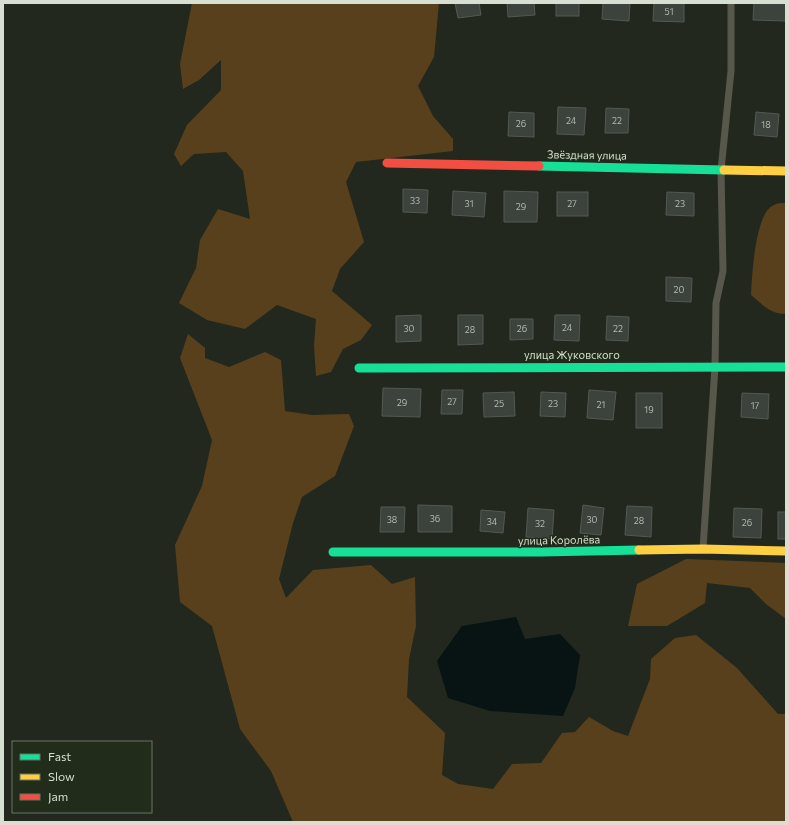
<svg xmlns="http://www.w3.org/2000/svg" width="789" height="825" viewBox="0 0 789 825" font-family="Commissioner,sans-serif">
	<style>
		.green { fill: #59401c }
		.water { fill: #081413 }
		.building { fill: #3c433c; stroke: #515a52 }
		.lines { fill: none; stroke-linecap: round; stroke-linejoin: round }
		.lane { stroke: #57574c; stroke-width: 7 }
		.fast { stroke: #16e098; stroke-width: 9 }
		.slow { stroke: #ffcf43; stroke-width: 9 }
		.jam { stroke: #f24e42; stroke-width: 9 }
		.labels { text-anchor: middle; stroke-width: 3; stroke-linejoin: round; paint-order: stroke }
		.number-label { font-size: 9px; fill: #b0b7ac }
		.street-label { font-size: 11px; fill: #d7ded2; stroke: #212c1a }
	</style>
	<rect width="100%" height="100%" fill="#22281e"/>
	<g class="green">
		<polygon points="192,3 439,3 434,57 418,86 433,116 453,139 453,151 356,162 346,182 364,242 340,269 332,291 372,325 361,340 343,349 331,372 316,376 314,346 316,319 277,305 245,329 207,320 179,303 196,268 200,240 218,209 250,219 243,171 226,152 194,154 181,166 174,154 187,125 221,90 221,60 199,80 183,89 180,64"/>
		<path d="M786,203V314C770,314 763,305 751,295C752,276 755,212 774,205C777,203 782,203 786,203Z"/>
		<polygon points="188,334 205,348 205,358 229,367 265,352 281,360 285,411 312,415 349,414 354,426 335,476 302,497 293,523 279,579 286,598 313,570 371,565 392,584 415,577 416,626 409,659 407,697 445,733 442,775 458,784 493,789 512,764 541,763 562,733 575,732 589,717 613,731 628,736 650,679 651,659 675,638 696,635 737,668 778,714 786,714 786,822 293,822 271,771 240,729 212,626 180,602 175,545 202,486 212,440 180,358"/>
		<polygon points="686,559 786,563 786,619 766,604 750,588 707,583 705,603 667,626 628,626 637,584"/>
	</g>
	<polygon class="water" points="516,617 525,639 560,634 580,655 575,688 563,716 490,711 448,698 437,661 462,626"/>
	<g class="building">
		<polygon points="455,3 479,3 481,15 458,18"/>
		<polygon points="507,3 534,3 535,15 508,17"/>
		<rect x="556" y="3" width="23" height="13"/>
		<polygon points="603,3 630,3 629,21 602,19"/>
		<polygon points="654,3 684,3 684,22 653,21"/>
		<polygon points="754,3 786,3 786,21 753,20"/>
		<polygon points="558,107 586,108 584,135 557,134"/>
		<polygon points="606,108 629,109 628,133 605,133"/>
		<polygon points="509,112 534,113 534,137 508,136"/>
		<polygon points="756,112 779,114 777,137 754,135"/>
		<polygon points="403,189 428,190 427,213 403,212"/>
		<polygon points="453,191 486,193 484,217 452,215"/>
		<polygon points="504,191 538,192 537,222 504,222"/>
		<rect x="557" y="192" width="31" height="24"/>
		<polygon points="667,192 694,193 694,216 666,215"/>
		<polygon points="666,277 692,278 691,302 666,301"/>
		<polygon points="421,315 421,341 396,342 396,316"/>
		<polygon points="458,315 483,315 483,344 458,345"/>
		<polygon points="555,315 580,315 579,341 554,340"/>
		<polygon points="607,316 629,317 628,341 606,340"/>
		<polygon points="510,319 533,319 533,339 510,340"/>
		<polygon points="383,388 421,389 420,417 382,416"/>
		<polygon points="442,390 463,390 462,414 441,414"/>
		<polygon points="589,390 616,392 613,420 587,418"/>
		<polygon points="514,392 515,416 484,417 483,393"/>
		<polygon points="541,392 566,393 565,417 540,416"/>
		<rect x="636" y="393" width="26" height="35"/>
		<polygon points="742,393 769,394 768,419 741,417"/>
		<polygon points="418,505 452,506 452,532 418,532"/>
		<polygon points="583,505 604,508 601,535 580,533"/>
		<polygon points="627,506 652,507 651,537 625,535"/>
		<polygon points="381,507 405,507 404,532 380,532"/>
		<polygon points="528,508 554,510 552,539 526,537"/>
		<polygon points="734,508 762,509 761,538 733,537"/>
		<polygon points="481,510 505,512 503,533 480,531"/>
		<rect x="778" y="512" width="8" height="27"/>
	</g>
	<g class="lines">
		<polyline class="lane" points="703,549 715,367 716,303 723,271 721,170 731,71 731,3"/>
		<g class="fast">
			<polyline points="539,166 724,170"/>
			<polyline points="359,368 786,367"/>
			<polyline points="333,552 541,552 639,550"/>
		</g>
		<g class="slow">
			<polyline points="724,170 786,171"/>
			<polyline points="639,550 703,549 786,551"/>
		</g>
		<polyline class="jam" points="387,163 539,166"/>
	</g>
	<g class="labels">
		<g class="number-label">
			<text x="669" y="15">51</text>
			<text x="571" y="124">24</text>
			<text x="617" y="124">22</text>
			<text x="521" y="127">26</text>
			<text x="766" y="128">18</text>
			<text x="415" y="204">33</text>
			<text x="469" y="207">31</text>
			<text x="572" y="207">27</text>
			<text x="680" y="207">23</text>
			<text x="521" y="210">29</text>
			<text x="679" y="293">20</text>
			<text x="567" y="331">24</text>
			<text x="409" y="332">30</text>
			<text x="522" y="332">26</text>
			<text x="618" y="332">22</text>
			<text x="470" y="333">28</text>
			<text x="452" y="405">27</text>
			<text x="402" y="406">29</text>
			<text x="499" y="407">25</text>
			<text x="553" y="407">23</text>
			<text x="601" y="408">21</text>
			<text x="755" y="409">17</text>
			<text x="649" y="413">19</text>
			<text x="435" y="522">36</text>
			<text x="392" y="523">38</text>
			<text x="592" y="523">30</text>
			<text x="639" y="524">28</text>
			<text x="492" y="525">34</text>
			<text x="747" y="526">26</text>
			<text x="540" y="527">32</text>
		</g>
		<g class="street-label">
			<text transform="translate(587 155) rotate(1)" y="4">Звёздная улица</text>
			<text x="572" y="359">улица Жуковского</text>
			<text transform="translate(559 540) rotate(-1)" y="4">улица Королёва</text>
		</g>
	</g>
	<rect width="789" height="825" fill="none" stroke="#d7ded2" stroke-width="8"/>
	<rect x="12" y="741" width="140" height="72" fill="#212c1a" stroke="#6a7364"/>
	<rect x="20" y="754" width="20" height="6" fill="#16e098" stroke="#6a7364"/>
	<text x="48" y="761" font-size="12" fill="#d7ded2">Fast</text>
	<rect x="20" y="774" width="20" height="6" fill="#ffcf43" stroke="#6a7364"/>
	<text x="48" y="781" font-size="12" fill="#d7ded2">Slow</text>
	<rect x="20" y="794" width="20" height="6" fill="#f24e42" stroke="#6a7364"/>
	<text x="48" y="801" font-size="12" fill="#d7ded2">Jam</text>
</svg>
